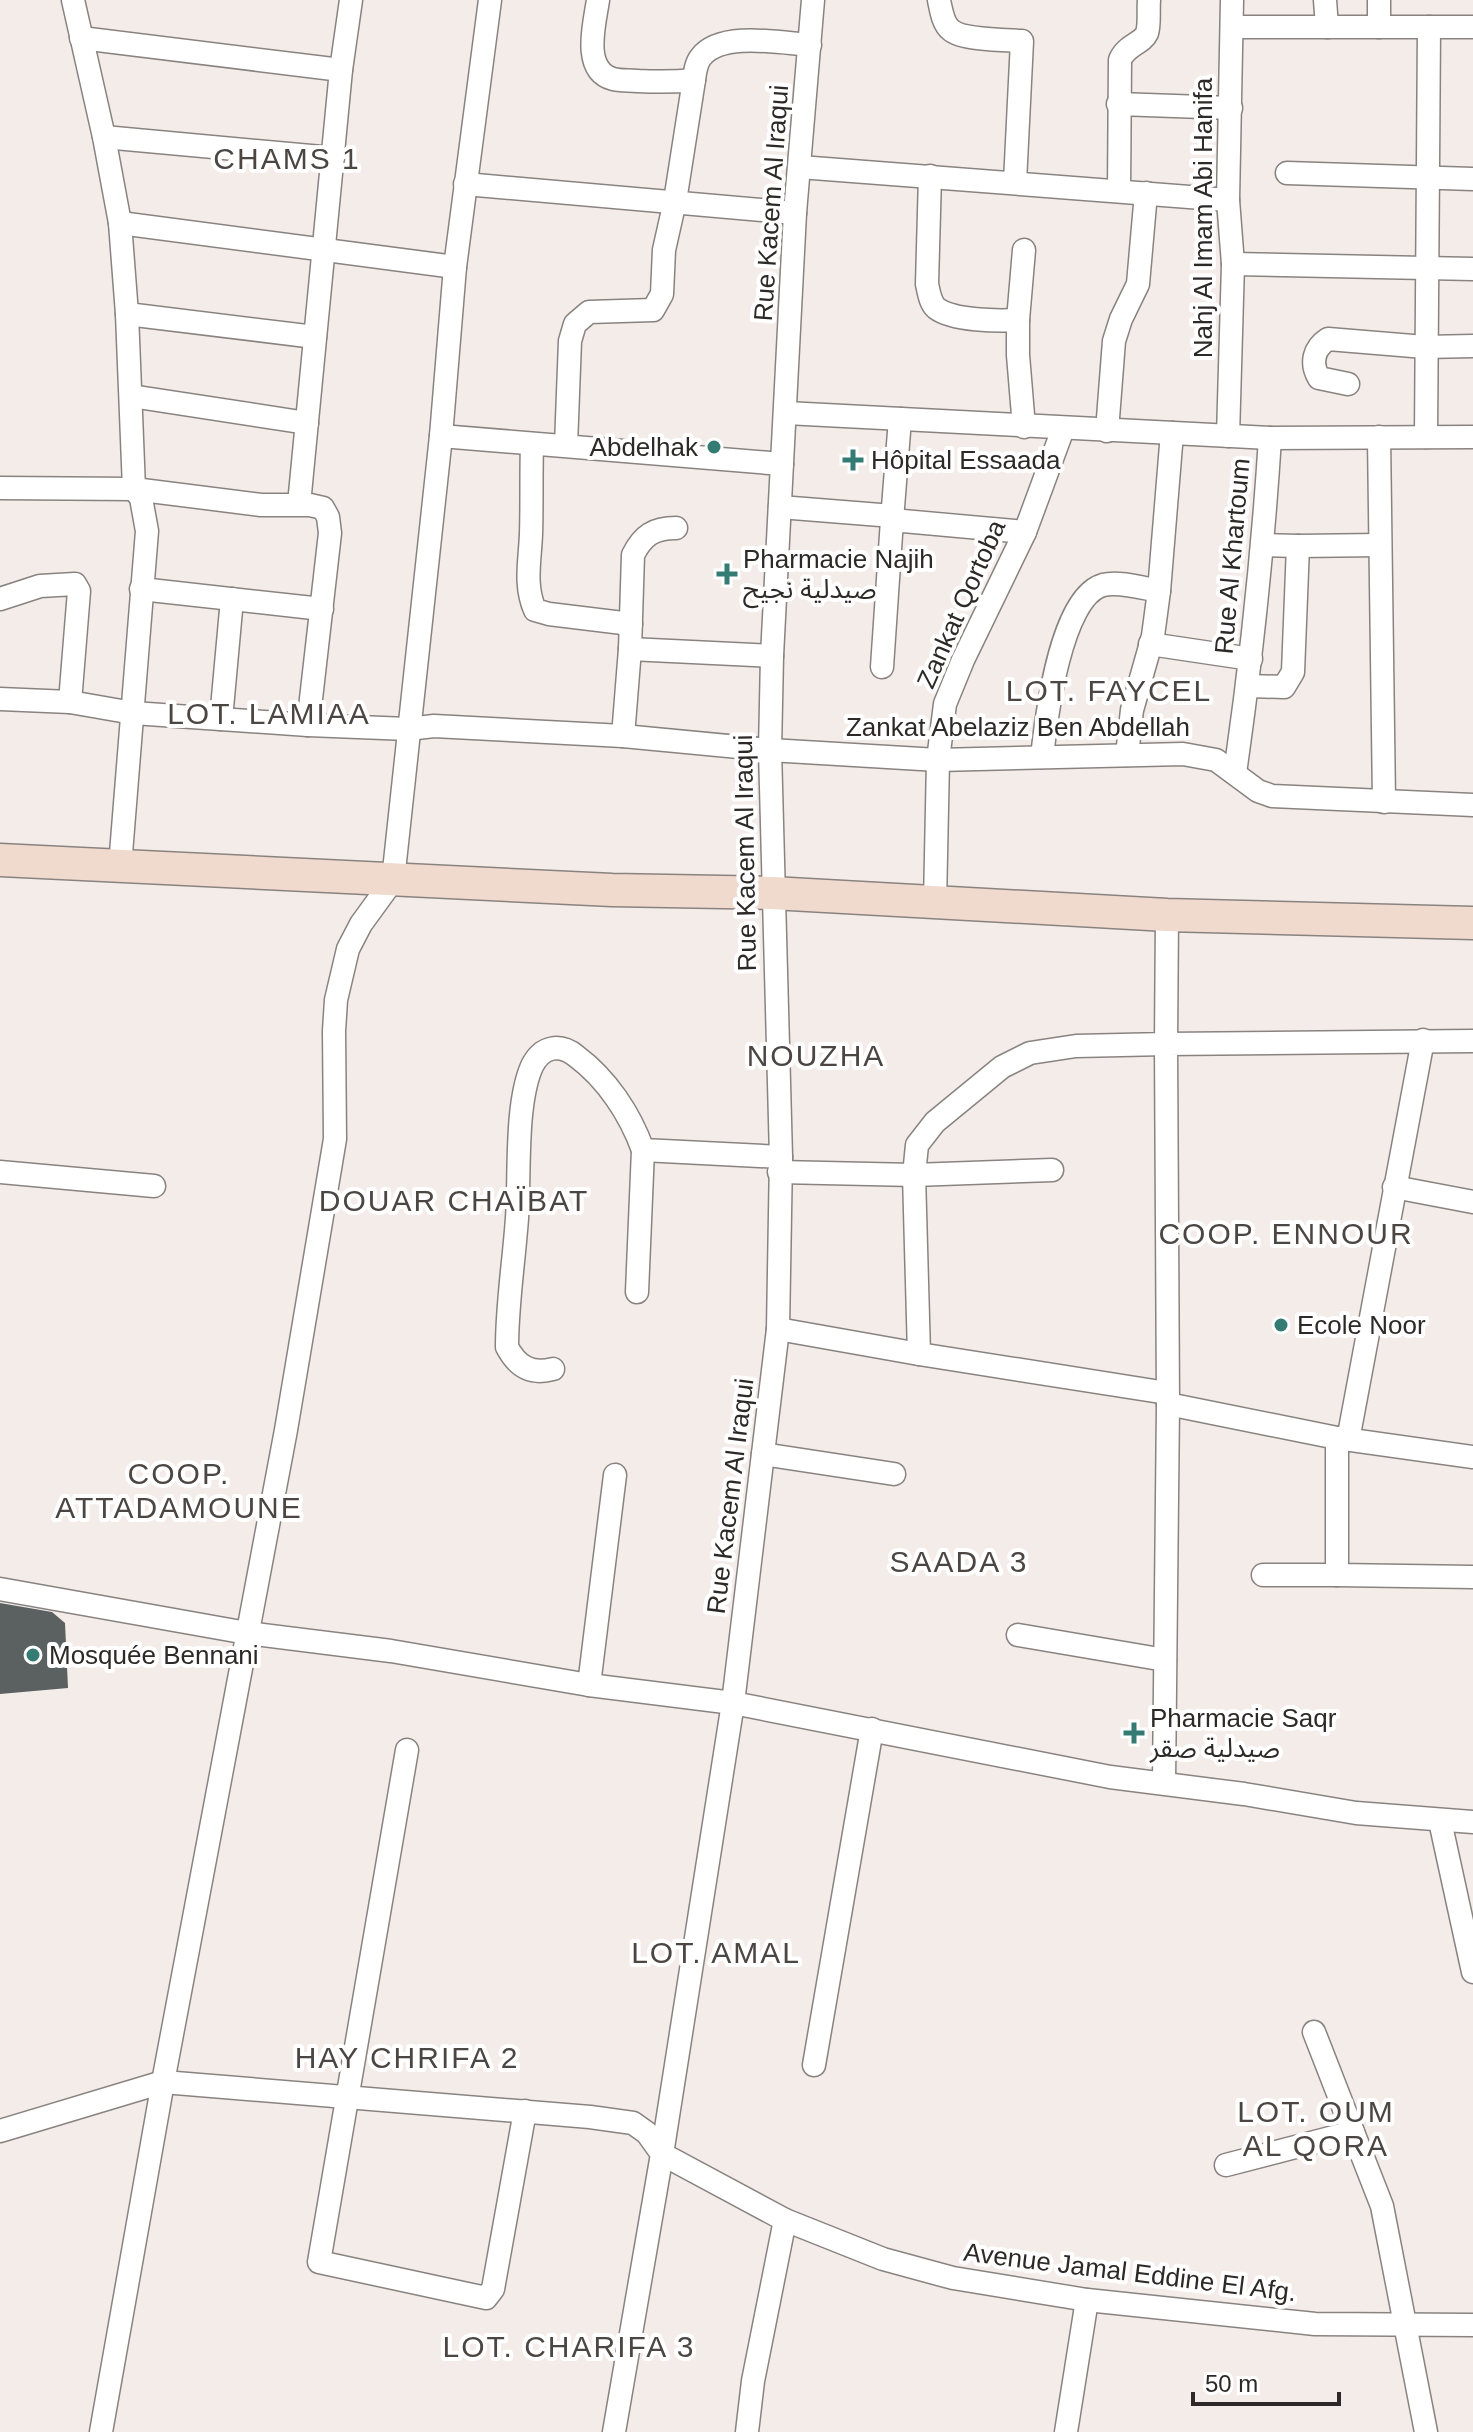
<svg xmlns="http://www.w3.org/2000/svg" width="1473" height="2432" viewBox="0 0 1473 2432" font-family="Arial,'Noto Sans Arabic',sans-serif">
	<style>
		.building { fill: #5a6160 }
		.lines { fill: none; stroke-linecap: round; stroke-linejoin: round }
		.street-casing { stroke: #898380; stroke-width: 25 }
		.secondary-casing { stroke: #898380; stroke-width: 35 }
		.street { stroke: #fff; stroke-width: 22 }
		.secondary { stroke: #f0d9cd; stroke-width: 32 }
		.poi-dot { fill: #347b74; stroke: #fff; stroke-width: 3 }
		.labels { text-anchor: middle; stroke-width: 8; stroke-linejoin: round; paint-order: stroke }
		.street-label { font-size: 26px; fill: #2c2928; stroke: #fff }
		.poi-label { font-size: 26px; fill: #2c2928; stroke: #fff; text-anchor: start }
		.quarter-label { font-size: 30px; letter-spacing: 2px; fill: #4c4643; stroke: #fff }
	</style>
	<rect width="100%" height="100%" fill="#f4ece9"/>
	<polygon class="building" points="0,1603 52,1612 65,1623 68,1688 0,1694"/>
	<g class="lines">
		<defs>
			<g id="street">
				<polyline points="73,0 104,137 120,223 127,314 134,489 141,498 147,531 120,866"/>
				<polyline points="813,0 795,213 772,656 770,750 781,1157 778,1329 733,1703 662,2154 785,2220 883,2259 953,2278 1087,2300 1315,2324 1473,2325"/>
				<path d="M939,0C941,10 943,24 951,30C962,40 1006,40 1022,41L1015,182"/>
				<polyline points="1325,0 1327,27"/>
				<polyline points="1379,0 1379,27"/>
				<polyline points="1232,27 1473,27"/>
				<polyline points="81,38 341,70"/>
				<path d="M694,80C695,72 696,63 701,57C721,31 781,43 810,45"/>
				<polyline points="1118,104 1231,108"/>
				<polyline points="104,137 333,158"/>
				<polyline points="800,167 1228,200"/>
				<polyline points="1287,173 1473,179"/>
				<path d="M930,176L927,284C929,293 930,302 936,308C953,321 998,321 1018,320V355L1024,427"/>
				<polyline points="465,184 795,213"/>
				<path d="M1119,191L1120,60C1126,45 1142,44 1147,33C1150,24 1148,10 1149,0"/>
				<polyline points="120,223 455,267"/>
				<polyline points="1233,264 1473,269"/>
				<polyline points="127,314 315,337"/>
				<polyline points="1018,320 1024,250"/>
				<path d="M1348,384L1319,378C1310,363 1314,348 1328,339L1425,347L1473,346"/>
				<polyline points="131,396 307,423"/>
				<polyline points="786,413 1270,438 1473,437"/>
				<polyline points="1107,431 1114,341 1121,319 1138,284 1146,193"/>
				<polyline points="441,436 782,464"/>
				<polyline points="1228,436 1233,264 1228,200 1232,0"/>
				<polyline points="1379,437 1384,802"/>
				<polyline points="1426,437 1429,27"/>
				<path d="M532,444C531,474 532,504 531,534C530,561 524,585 535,610L549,614L631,624"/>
				<path d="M566,445L570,341L575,324L589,312L653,310L662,294L664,250L675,201L694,80C675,82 657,82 638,81C630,80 620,81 613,79C581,70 595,22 598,0"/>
				<polyline points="0,488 134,489 261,505 310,505 323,508 328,517 330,533 308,725"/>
				<polyline points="299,504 341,70 351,0"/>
				<polyline points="780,507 893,516"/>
				<polyline points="892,520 900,419"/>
				<polyline points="1298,546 1380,545"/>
				<polyline points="141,589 322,609"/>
				<polyline points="0,599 40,586 75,584 79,591 70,702"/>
				<polyline points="1150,644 1251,659"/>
				<polyline points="630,649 772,656"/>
				<polyline points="882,667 892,520 1025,532"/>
				<polyline points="1248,686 1284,687 1293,672 1298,546 1263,545"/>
				<polyline points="0,699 70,702 133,713 308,725 408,729 434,726 623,736 770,750 938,760 1183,754 1216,760 1258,791 1272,796 1473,805"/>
				<polyline points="221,719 232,599"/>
				<path d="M623,736L630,649L633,555C643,535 654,528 676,528"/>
				<polyline points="1127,755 1132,710 1153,636 1159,591 1172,433"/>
				<path d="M1042,757C1046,720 1060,597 1103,585C1119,581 1143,588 1159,591"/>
				<path d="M1235,773C1251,662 1263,550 1270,438"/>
				<polyline points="935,903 938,760 945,704 963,660 1025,532 1063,429"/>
				<polyline points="0,1172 154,1186"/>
				<polyline points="779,1172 914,1175 1052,1170"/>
				<polyline points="1394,1187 1473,1202"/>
				<polyline points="637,1292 643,1150"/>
				<polyline points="778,1329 919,1354 1167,1393"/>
				<polyline points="919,1354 914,1175 917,1145 935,1122 1002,1067 1030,1053 1076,1046 1166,1044 1167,915"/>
				<path d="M553,1369C531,1375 517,1366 507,1347C507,1304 514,1261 517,1218C520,1176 515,1104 532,1066C542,1046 560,1043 576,1056C607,1079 630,1114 643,1150L781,1157"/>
				<polyline points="1168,1404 1337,1438 1473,1457"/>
				<polyline points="1337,1438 1337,1575 1473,1577"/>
				<polyline points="1348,1440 1423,1040"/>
				<polyline points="763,1454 894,1474"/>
				<polyline points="1263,1575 1337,1575"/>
				<polyline points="0,1589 247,1633 391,1651 589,1685 733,1703 1110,1777 1244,1794 1356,1813 1473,1822"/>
				<polyline points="1018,1635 1165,1660"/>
				<polyline points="589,1685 615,1475"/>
				<polyline points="407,1750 319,2262 486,2298 493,2289 525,2111"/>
				<polyline points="1164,1783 1168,1404 1166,1044 1473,1041"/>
				<polyline points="1440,1821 1473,1972"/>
				<polyline points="1314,2032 1353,2132"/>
				<polyline points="814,2065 872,1729"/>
				<polyline points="0,2131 163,2082 590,2117 633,2123 647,2133 662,2154 614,2432"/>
				<polyline points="1226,2165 1353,2132 1382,2206 1426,2432"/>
				<polyline points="101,2432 163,2082 286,1430 335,1139 334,1031 336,1000 348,949 361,924 393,880 441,436 455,267 490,0"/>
				<polyline points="747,2432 753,2381 785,2220"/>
				<polyline points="1066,2432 1087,2300"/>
			</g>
			<polyline id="secondary" points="0,860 612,890 772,893 1167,915 1473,923"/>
		</defs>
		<use href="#street" class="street-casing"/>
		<use href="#secondary" class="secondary-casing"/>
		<use href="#street" class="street"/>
		<use href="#secondary" class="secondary"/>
	</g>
	<g class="poi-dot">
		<circle cx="714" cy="447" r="8"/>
		<path d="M849 448h8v8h8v8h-8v8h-8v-8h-8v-8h8z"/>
		<path d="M723 562h8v8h8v8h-8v8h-8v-8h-8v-8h8z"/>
		<circle cx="1281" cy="1325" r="8"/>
		<circle cx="33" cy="1655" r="8"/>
		<path d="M1130 1721h8v8h8v8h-8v8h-8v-8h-8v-8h8z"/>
	</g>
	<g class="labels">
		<g class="street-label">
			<text transform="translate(771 203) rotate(-86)" y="9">Rue Kacem Al Iraqui</text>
			<text transform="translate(1203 218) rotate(-90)" y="9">Nahj Al Imam Abi Hanifa</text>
			<text transform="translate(1232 556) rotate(-85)" y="9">Rue Al Khartoum</text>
			<text transform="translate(961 604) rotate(-66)" y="9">Zankat Qortoba</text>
			<text x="1018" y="736">Zankat Abelaziz Ben Abdellah</text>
			<text transform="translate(745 853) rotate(-91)" y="9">Rue Kacem Al Iraqui</text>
			<text transform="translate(730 1496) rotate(-83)" y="9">Rue Kacem Al Iraqui</text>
			<text transform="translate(1130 2272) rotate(7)" y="9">Avenue Jamal Eddine El Afg.</text>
		</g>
		<g class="poi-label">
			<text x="698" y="456" text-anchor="end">Abdelhak</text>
			<text x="871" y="469">Hôpital Essaada</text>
			<text x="743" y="568">Pharmacie Najih<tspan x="743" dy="30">صيدلية نجيح</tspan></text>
			<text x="1297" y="1334">Ecole Noor</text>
			<text x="49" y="1664">Mosquée Bennani</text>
			<text x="1150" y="1727">Pharmacie Saqr<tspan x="1150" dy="30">صيدلية صقر</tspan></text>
		</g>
		<g class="quarter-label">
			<text x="287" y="169">CHAMS 1</text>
			<text x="1109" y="701">LOT. FAYCEL</text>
			<text x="269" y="724">LOT. LAMIAA</text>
			<text x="816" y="1066">NOUZHA</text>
			<text x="454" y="1211">DOUAR CHAÏBAT</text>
			<text x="1286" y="1244">COOP. ENNOUR</text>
			<text x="179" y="1484">COOP.<tspan x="179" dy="34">ATTADAMOUNE</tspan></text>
			<text x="959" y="1572">SAADA 3</text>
			<text x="716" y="1963">LOT. AMAL</text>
			<text x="407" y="2068">HAY CHRIFA 2</text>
			<text x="1316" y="2122">LOT. OUM<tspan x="1316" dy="34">AL QORA</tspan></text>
			<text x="569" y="2357">LOT. CHARIFA 3</text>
		</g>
	</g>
	<path d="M1193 2392v12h146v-12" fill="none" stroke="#2c2928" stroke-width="4"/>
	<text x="1205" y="2392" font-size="24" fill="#2c2928" stroke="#ffffff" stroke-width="6" paint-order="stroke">50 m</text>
</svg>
